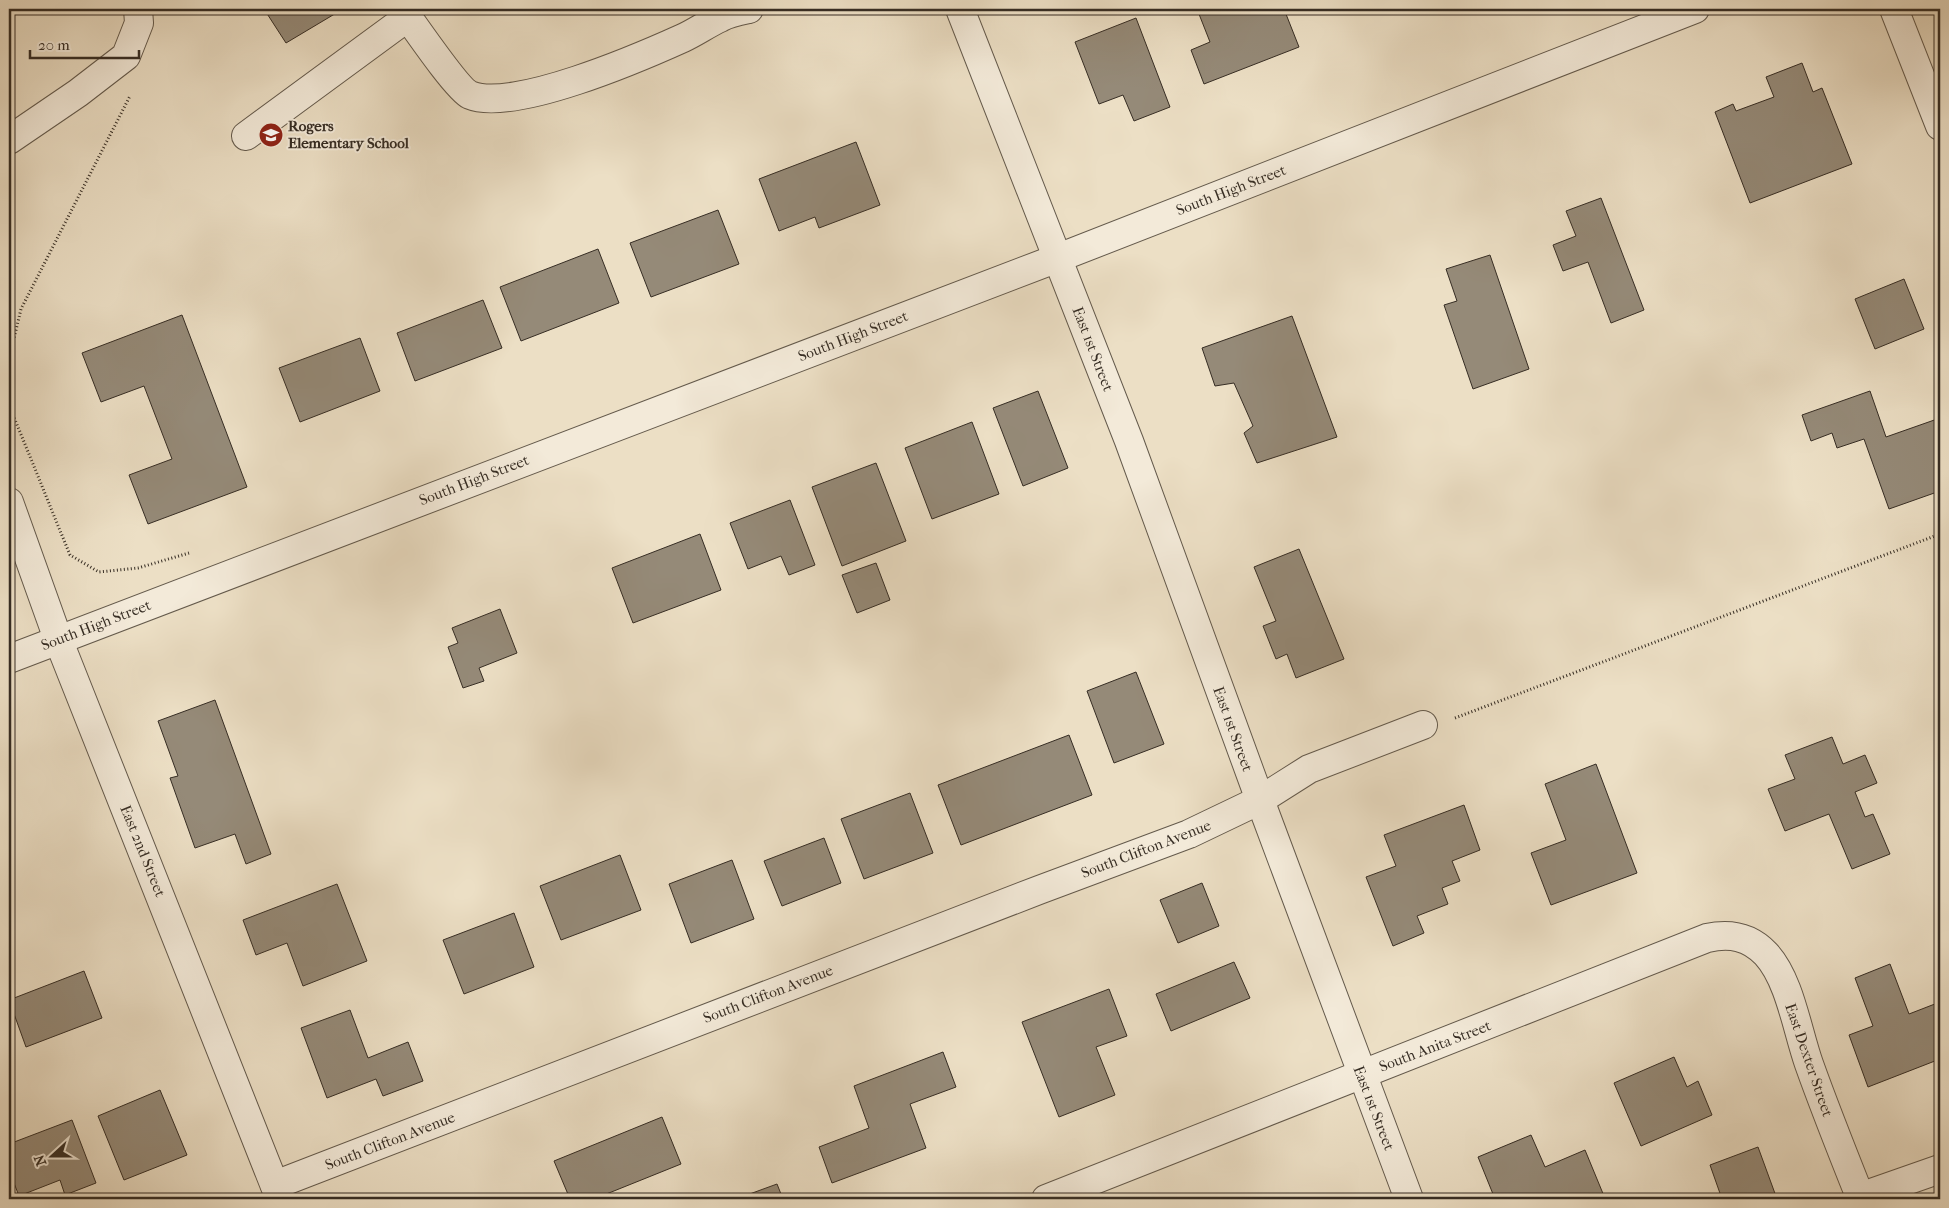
<svg xmlns="http://www.w3.org/2000/svg" width="1949" height="1208" viewBox="0 0 1949 1208" font-family="'IM FELL French Canon',serif">
	<style>
		.building { fill: #958a78; stroke: #362d24 }
		.lines { fill: none; stroke-linecap: round; stroke-linejoin: round }
		.minor-casing { stroke: #645a4c; stroke-width: 30 }
		.path { stroke: #362d24; stroke-width: 3; stroke-dasharray: 1 2.5; stroke-linecap: butt }
		.minor { stroke: #f3ead9; stroke-width: 28 }
		.labels { text-anchor: middle; stroke-width: 4; stroke-linejoin: round; paint-order: stroke }
		.poi-label { font-size: 15px; font-weight: bold; fill: #362d24; stroke: #f3ead9; text-anchor: start }
		.street-label { font-size: 15px; fill: #362d24; stroke: #f3ead9 }
	</style>
	<rect width="100%" height="100%" fill="#ecdfc5"/>
	<filter id="stains"><feTurbulence type="fractalNoise" baseFrequency=".004" numOctaves="4"/><feColorMatrix values="0 0 0 0 .2 0 0 0 0 .09 0 0 0 0 .02 0 0 0 .5 -.17"/></filter>
	<radialGradient id="worn" r=".72"><stop offset=".6" stop-color="#630" stop-opacity="0"/><stop offset="1" stop-color="#630" stop-opacity=".3"/></radialGradient>
	<g class="building">
		<polygon points="264,9 343,9 286,43"/>
		<polygon points="1197,9 1284,9 1299,47 1204,84 1191,50 1210,42"/>
		<polygon points="1136,18 1170,107 1134,121 1123,95 1099,104 1075,42"/>
		<polygon points="1802,63 1813,92 1822,88 1852,164 1750,203 1715,112 1733,104 1736,111 1774,97 1766,77"/>
		<polygon points="856,142 880,205 819,228 815,217 779,231 759,179"/>
		<polygon points="1601,198 1644,310 1611,323 1588,262 1563,271 1553,245 1576,236 1566,211"/>
		<polygon points="718,210 739,264 651,297 630,243"/>
		<polygon points="598,249 619,303 521,341 500,287"/>
		<polygon points="1490,255 1529,369 1473,389 1444,305 1457,301 1446,269"/>
		<polygon points="1904,279 1924,329 1875,349 1855,299"/>
		<polygon points="483,300 502,348 415,381 397,333"/>
		<polygon points="182,315 247,487 148,524 129,475 172,459 144,386 101,402 82,353"/>
		<polygon points="1292,316 1337,437 1257,463 1244,433 1253,426 1234,383 1215,386 1202,348"/>
		<polygon points="360,338 380,391 300,422 279,368"/>
		<polygon points="1038,391 1068,468 1023,486 993,408"/>
		<polygon points="1870,391 1886,437 1940,418 1940,491 1889,509 1864,439 1837,448 1832,433 1811,441 1802,415"/>
		<polygon points="972,422 999,494 932,519 905,448"/>
		<polygon points="876,463 906,541 842,566 812,487"/>
		<polygon points="790,500 815,565 789,575 781,556 748,569 730,523"/>
		<polygon points="700,534 721,590 633,623 612,568"/>
		<polygon points="1299,549 1344,659 1296,678 1287,654 1276,659 1263,626 1276,621 1254,567"/>
		<polygon points="876,563 890,600 857,613 842,575"/>
		<polygon points="500,609 517,653 479,668 484,681 463,688 448,647 458,643 452,628"/>
		<polygon points="1136,672 1164,744 1114,763 1087,691"/>
		<polygon points="215,700 271,854 246,864 235,834 195,848 170,778 178,776 158,721"/>
		<polygon points="1069,735 1092,795 961,845 938,785"/>
		<polygon points="1832,737 1843,764 1865,755 1877,783 1855,792 1865,817 1873,814 1890,854 1852,869 1829,814 1785,831 1768,789 1795,779 1785,755"/>
		<polygon points="1596,764 1637,873 1551,905 1531,853 1566,840 1545,784"/>
		<polygon points="910,793 933,853 864,879 841,819"/>
		<polygon points="1464,805 1480,850 1452,861 1460,881 1442,888 1448,904 1417,916 1424,933 1393,946 1366,877 1396,866 1384,835"/>
		<polygon points="824,838 841,883 782,906 764,861"/>
		<polygon points="620,855 641,910 561,940 540,886"/>
		<polygon points="732,860 754,919 691,943 669,884"/>
		<polygon points="1202,883 1219,926 1178,943 1160,900"/>
		<polygon points="337,884 367,961 303,986 287,943 256,955 243,920"/>
		<polygon points="514,913 534,967 464,994 443,940"/>
		<polygon points="1234,962 1250,998 1171,1031 1156,994"/>
		<polygon points="1890,964 1909,1014 1940,1002 1940,1059 1868,1087 1849,1035 1873,1026 1855,978"/>
		<polygon points="84,971 102,1018 26,1047 9,1000"/>
		<polygon points="1109,989 1127,1036 1096,1047 1115,1095 1059,1117 1022,1022"/>
		<polygon points="350,1010 368,1058 408,1042 423,1081 383,1096 376,1079 327,1098 301,1028"/>
		<polygon points="943,1052 956,1087 910,1104 926,1148 832,1183 819,1147 869,1128 854,1086"/>
		<polygon points="1674,1057 1687,1087 1698,1081 1712,1115 1641,1146 1614,1083"/>
		<polygon points="160,1090 187,1155 124,1180 98,1116"/>
		<polygon points="662,1117 681,1164 594,1199 570,1199 554,1161"/>
		<polygon points="72,1120 96,1183 65,1195 60,1180 19,1196 9,1170 9,1144"/>
		<polygon points="1531,1135 1545,1167 1585,1150 1604,1196 1595,1199 1495,1199 1478,1157"/>
		<polygon points="1758,1147 1777,1199 1722,1199 1710,1165"/>
		<polygon points="777,1184 783,1199 736,1199"/>
	</g>
	<g class="lines">
		<defs>
			<g id="minor">
				<path d="M402,9C413,24 457,89 470,95C512,113 641,57 683,38C696,32 707,24 720,18C728,13 739,11 749,9"/>
				<polyline points="960,9 1129,441 1260,800 1409,1199"/>
				<polyline points="1894,9 1940,126"/>
				<polyline points="246,136 408,17"/>
				<polyline points="9,140 78,93 126,56 139,23 138,9"/>
				<polyline points="9,502 58,639 280,1199"/>
				<polyline points="9,659 1058,258 1695,9"/>
				<polyline points="275,1185 1039,890 1189,834 1260,800 1309,769 1423,725"/>
				<polyline points="1860,1197 1940,1169"/>
				<path d="M1046,1199L1707,938C1730,933 1749,936 1766,954C1790,980 1797,1030 1809,1064C1825,1109 1843,1154 1861,1199"/>
			</g>
		</defs>
		<use href="#minor" class="minor-casing"/>
		<g class="path">
			<polyline points="9,324 11,351 9,354"/>
			<polyline points="11,351 21,309 130,96"/>
			<polyline points="9,405 70,555 99,572 138,568 189,553"/>
			<polyline points="1455,718 1940,534"/>
		</g>
		<use href="#minor" class="minor"/>
	</g>
	<defs>
		<symbol id="school-disc" viewBox="-11 -11 22 22"><circle r="9.5" fill="#8f2418" stroke="#f3ead9"/><path d="M0-5L7-2L0 1L-7-2ZM-4 1L0 2.5L4 1V4Q0 6-4 4Z" fill="#fff"/></symbol>
	</defs>
	<g fill-rule="evenodd">
		<use href="#school-disc" x="257" y="121" width="28" height="28"/>
	</g>
	<g class="labels">
		<g class="poi-label">
			<text x="288" y="131">Rogers<tspan x="288" dy="17">Elementary School</tspan></text>
		</g>
		<g class="street-label">
			<text transform="translate(1231 190) rotate(-21)" y="5">South High Street</text>
			<text transform="translate(853 336) rotate(-21)" y="5">South High Street</text>
			<text transform="translate(1093 349) rotate(69)" y="5">East 1st Street</text>
			<text transform="translate(474 480) rotate(-21)" y="5">South High Street</text>
			<text transform="translate(96 625) rotate(-21)" y="5">South High Street</text>
			<text transform="translate(1233 729) rotate(70)" y="5">East 1st Street</text>
			<text transform="translate(1146 849) rotate(-21)" y="5">South Clifton Avenue</text>
			<text transform="translate(143 851) rotate(68)" y="5">East 2nd Street</text>
			<text transform="translate(768 994) rotate(-21)" y="5">South Clifton Avenue</text>
			<text transform="translate(1435 1046) rotate(-21)" y="5">South Anita Street</text>
			<text transform="translate(1809 1060) rotate(71)" y="5">East Dexter Street</text>
			<text transform="translate(1374 1108) rotate(69)" y="5">East 1st Street</text>
			<text transform="translate(390 1141) rotate(-21)" y="5">South Clifton Avenue</text>
		</g>
	</g>
	<rect width="1949" height="1208" fill="none" stroke="#ecdfc5" stroke-width="30"/>
	<rect x="10" y="10" width="1929" height="1188" fill="none" stroke="#362d24" stroke-width="2.5"/>
	<rect x="15" y="15" width="1919" height="1178" fill="none" stroke="#362d24"/>
	<g transform="translate(52 1156) rotate(249)" stroke="#f3ead9" stroke-width="4" paint-order="stroke">
	<path d="M0-4L9 19L0 12L-9 19Z" fill="#362d24"/>
	<text y="-8" font-size="14" font-weight="bold" text-anchor="middle" fill="#362d24">N</text>
	</g>
	<path d="M30 50v8h109v-8" fill="none" stroke="#362d24" stroke-width="2.5"/>
	<text x="38" y="50" font-size="15" fill="#362d24" stroke="#f3ead9" stroke-width="4" paint-order="stroke">20 m</text>
	<rect width="100%" height="100%" filter="url(#stains)"/>
	<rect width="100%" height="100%" fill="url(#worn)"/>
</svg>
